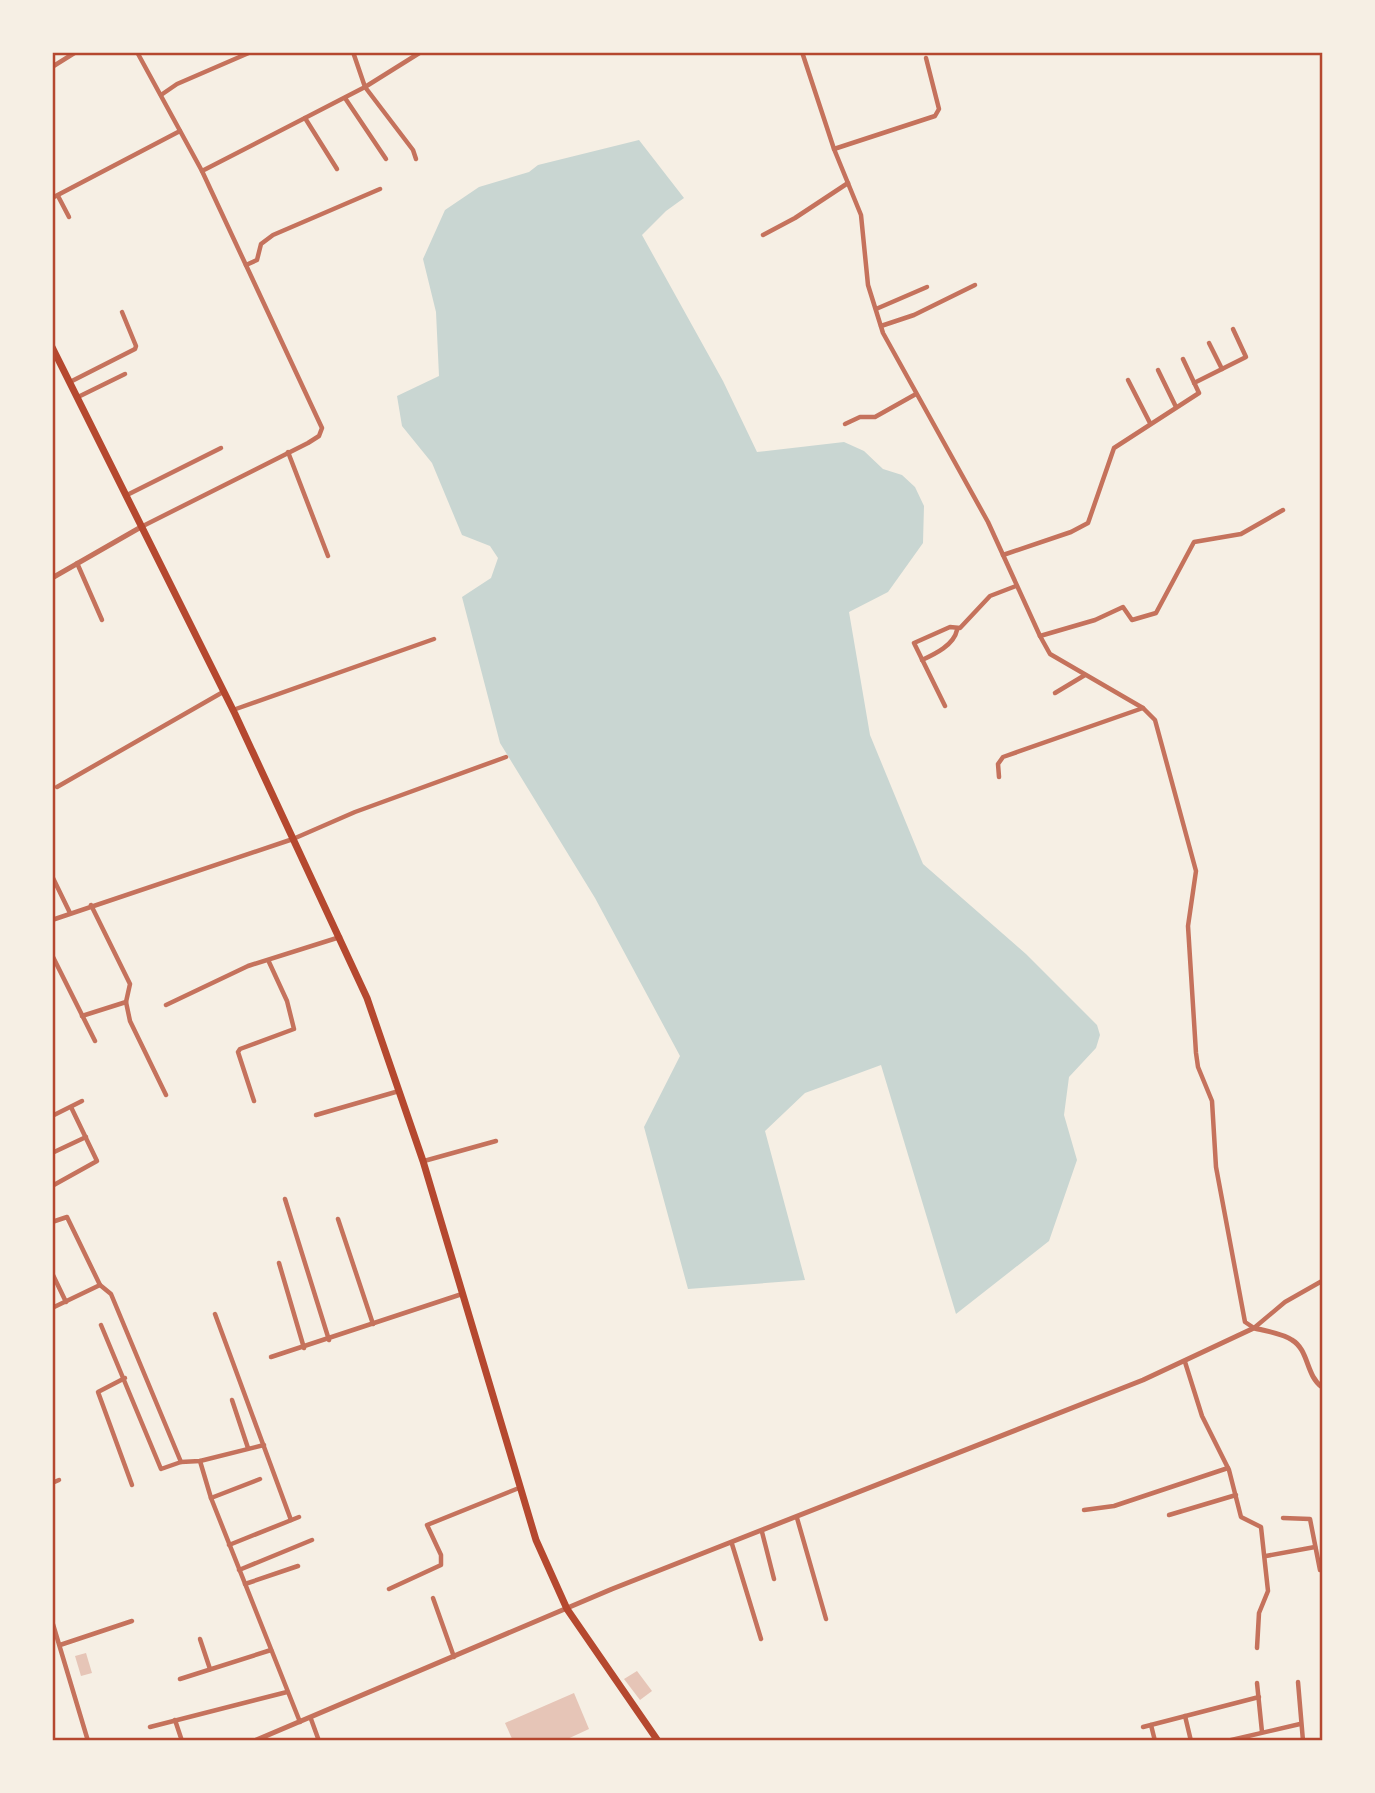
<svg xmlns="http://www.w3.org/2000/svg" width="1375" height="1793" viewBox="0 0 1375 1793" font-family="Georgia,serif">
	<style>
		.water { fill: #c9d6d2 }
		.building { fill: #e6c5b7 }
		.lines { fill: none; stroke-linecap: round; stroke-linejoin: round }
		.minor { stroke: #c5725c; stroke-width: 4.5 }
		.tertiary { stroke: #c5725c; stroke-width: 5 }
		.trunk { stroke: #b5482f; stroke-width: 7 }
		.neatline { fill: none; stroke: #b5482f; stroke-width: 2.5 }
	</style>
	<rect width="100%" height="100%" fill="#f6efe4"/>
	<polygon class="water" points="639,140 684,198 666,211 642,235 723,381 757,452 844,442 864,451 883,469 902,475 915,487 924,506 923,543 888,592 849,612 870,735 923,864 1026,954 1097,1025 1100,1035 1096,1048 1069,1077 1064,1115 1077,1160 1049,1241 956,1314 881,1065 805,1093 765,1131 805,1280 688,1289 644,1127 680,1056 595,898 500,743 462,597 491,578 498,558 490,546 462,535 432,463 402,426 397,396 439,376 436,312 423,259 445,210 479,187 529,172 538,165"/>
	<g class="building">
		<polygon points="86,1653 92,1673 81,1676 75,1656"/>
		<polygon points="637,1671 652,1691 640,1700 624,1679"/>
		<polygon points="574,1693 589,1729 563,1741 513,1741 505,1723"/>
	</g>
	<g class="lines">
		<g class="minor">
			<polyline points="137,52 202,171 322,428 319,436 308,443 141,527"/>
			<polyline points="353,52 365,87 413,150 416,159"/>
			<polyline points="802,52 834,149 861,215 868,285 883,333 988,522 1040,636 1050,654 1143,708 1155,720 1196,871 1188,926 1196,1053 1198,1067 1212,1101 1216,1167 1245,1322 1254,1328 1285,1302 1322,1281"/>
			<polyline points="52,67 76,52"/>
			<polyline points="161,95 177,84 251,52"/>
			<polyline points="345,98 386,159"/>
			<polyline points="305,118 337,169"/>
			<polyline points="834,149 935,116 939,109 926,58"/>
			<polyline points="202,171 365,87 421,52"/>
			<polyline points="58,196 69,217"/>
			<polyline points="52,198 180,131"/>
			<polyline points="763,235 795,218 848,183"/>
			<polyline points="246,265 257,260 261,244 273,235 380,189"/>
			<polyline points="876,309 927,287"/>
			<polyline points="881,326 914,315 975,285"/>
			<polyline points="1209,343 1222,369"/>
			<polyline points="1158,370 1176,407"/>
			<polyline points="1128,380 1150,423"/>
			<polyline points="70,382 135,349 136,346 122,312"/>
			<polyline points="1194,383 1246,357 1233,329"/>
			<polyline points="78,397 125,374"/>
			<polyline points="845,424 860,417 875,417 916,394"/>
			<polyline points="288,452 328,556"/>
			<polyline points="127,495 221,448"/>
			<polyline points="1003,555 1071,532 1088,523 1114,448 1199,393 1183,359"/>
			<polyline points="77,563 102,620"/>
			<polyline points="1040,636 1095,620 1123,607 1132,620 1156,613 1194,542 1241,534 1283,510"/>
			<path d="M922,660C935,654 954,645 957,630"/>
			<polyline points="1055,693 1085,675"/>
			<polyline points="945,706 914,643 950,627 960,628 990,596 1016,586"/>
			<polyline points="233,710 434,639"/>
			<polyline points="999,777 998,764 1003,757 1143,708"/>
			<polyline points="57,787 223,692"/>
			<polyline points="52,876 70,913"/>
			<polyline points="91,905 130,984 126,1002 130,1021 166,1095"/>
			<polyline points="52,920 293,839 355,812 506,757"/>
			<polyline points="52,955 95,1041"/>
			<polyline points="166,1005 248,966 340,937"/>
			<polyline points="82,1016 126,1002"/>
			<polyline points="254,1101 238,1052 240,1049 294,1029 287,1001 269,962"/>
			<polyline points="316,1115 399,1091"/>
			<polyline points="52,1116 82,1101"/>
			<polyline points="52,1153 86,1137"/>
			<polyline points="424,1161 496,1141"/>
			<polyline points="52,1186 97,1161 71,1107"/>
			<polyline points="285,1199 329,1340"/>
			<polyline points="338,1219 373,1324"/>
			<polyline points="52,1222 67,1217 100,1285 111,1294 181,1462"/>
			<polyline points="279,1263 304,1348"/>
			<polyline points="52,1273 66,1302"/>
			<polyline points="52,1308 100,1285"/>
			<polyline points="215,1314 291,1520"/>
			<polyline points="101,1325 161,1469 181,1462 200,1461 264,1445"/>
			<polyline points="271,1357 462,1294"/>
			<polyline points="1185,1362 1202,1416 1229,1470 1241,1517 1261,1527 1268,1591 1259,1613 1257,1648"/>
			<polyline points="125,1378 98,1392 132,1485"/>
			<polyline points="232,1400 248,1448"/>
			<polyline points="200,1461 211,1498 300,1722"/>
			<polyline points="52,1483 59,1480"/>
			<polyline points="211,1498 260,1479"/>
			<polyline points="1084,1510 1114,1506 1228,1468"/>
			<polyline points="1169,1515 1236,1495"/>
			<polyline points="797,1518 826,1619"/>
			<polyline points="1283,1518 1310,1519 1320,1570"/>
			<polyline points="762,1532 774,1579"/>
			<polyline points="732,1544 761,1639"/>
			<polyline points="229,1545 299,1517"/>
			<polyline points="1266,1556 1315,1547"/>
			<polyline points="239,1570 312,1540"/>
			<polyline points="245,1584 298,1566"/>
			<polyline points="389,1589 441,1565 441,1555 427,1525 519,1488"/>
			<polyline points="433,1598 454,1657"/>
			<polyline points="52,1621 88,1741"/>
			<polyline points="200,1639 210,1669"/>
			<polyline points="60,1645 132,1621"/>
			<polyline points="180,1679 271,1650"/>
			<polyline points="1298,1682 1303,1741"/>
			<polyline points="1257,1683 1262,1732"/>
			<polyline points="1185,1716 1191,1741"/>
			<polyline points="311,1719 319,1741"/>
			<polyline points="175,1720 182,1741"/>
			<polyline points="1151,1725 1155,1741"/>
			<polyline points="150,1727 287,1692"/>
			<polyline points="1143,1727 1259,1697"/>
			<polyline points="1227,1741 1300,1724"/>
		</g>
		<g class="tertiary">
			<polyline points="52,578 141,527"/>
			<path d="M254,1741L612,1589L1143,1380L1254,1328C1265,1331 1282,1333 1292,1340C1309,1350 1306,1376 1322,1387"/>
		</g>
		<polyline class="trunk" points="52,347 235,714 367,998 423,1161 536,1540 567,1609 658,1741"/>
	</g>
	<rect width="1375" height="1793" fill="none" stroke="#f6efe4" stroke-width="108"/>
	<rect x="54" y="54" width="1267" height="1685" class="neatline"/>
</svg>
